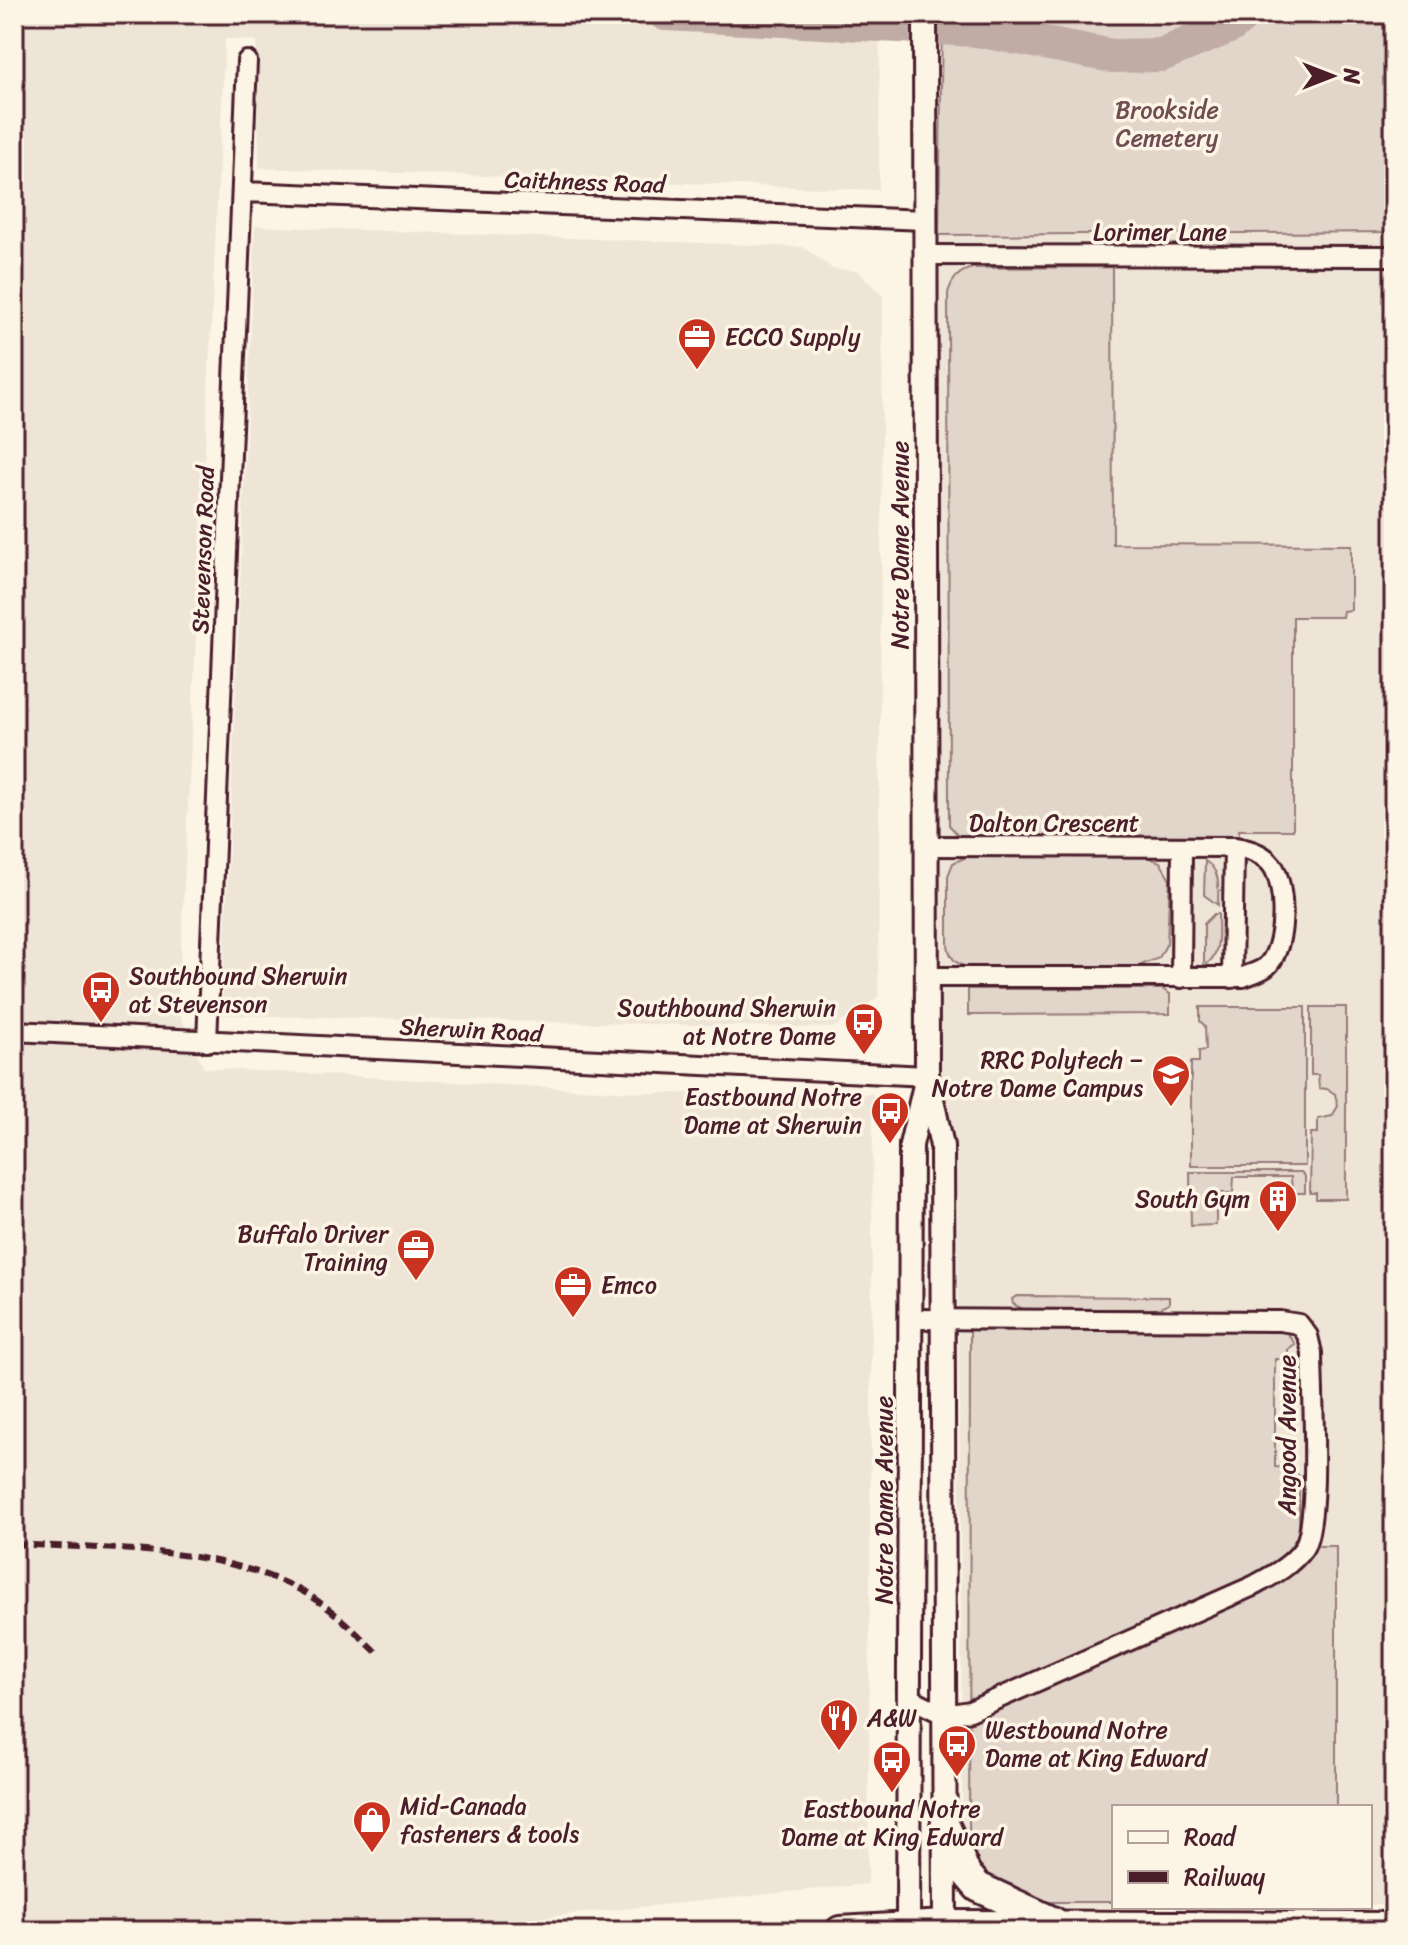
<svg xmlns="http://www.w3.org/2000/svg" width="1408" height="1945" viewBox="0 0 1408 1945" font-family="Sriracha,sans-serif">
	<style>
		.built { fill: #eee5d7 }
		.green { fill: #e2d5ca; stroke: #967a7a; stroke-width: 2 }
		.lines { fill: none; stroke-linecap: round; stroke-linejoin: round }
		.river { stroke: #c0aca5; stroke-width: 34 }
		.minor-casing { stroke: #4a1f2b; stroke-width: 24 }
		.tertiary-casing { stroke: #4a1f2b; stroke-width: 28 }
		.primary-casing { stroke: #4a1f2b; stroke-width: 34 }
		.minor { stroke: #fcf5e5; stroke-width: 18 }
		.tertiary { stroke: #fcf5e5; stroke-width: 22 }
		.primary { stroke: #fcf5e5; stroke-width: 28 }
		.rail { stroke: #4a1f2b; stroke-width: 6; stroke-dasharray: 12 6; stroke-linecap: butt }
		.labels { text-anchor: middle; stroke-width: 7; stroke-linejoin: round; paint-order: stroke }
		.park-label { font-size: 24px; fill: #704c53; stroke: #fcf5e5 }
		.street-label { font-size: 24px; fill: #4a1f2b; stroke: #fcf5e5 }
		.poi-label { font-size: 24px; fill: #4a1f2b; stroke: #fcf5e5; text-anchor: start }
	</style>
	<rect width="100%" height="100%" fill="#fcf5e5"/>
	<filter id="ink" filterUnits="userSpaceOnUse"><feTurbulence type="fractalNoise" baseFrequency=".0125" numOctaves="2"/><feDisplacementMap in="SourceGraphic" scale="16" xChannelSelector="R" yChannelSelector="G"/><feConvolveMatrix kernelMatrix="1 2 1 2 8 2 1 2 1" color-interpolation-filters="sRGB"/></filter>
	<g filter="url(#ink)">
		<g class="built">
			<polygon points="14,14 880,14 879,190 259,168 257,41 225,39 178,1011 204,1068 654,1093 873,1094 868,1884 405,1931 14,1931"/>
			<polygon points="255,226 803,247 833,269 858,271 883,296 878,997 833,1028 222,1015"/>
			<polygon points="1394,232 1394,1905 1370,1905 1370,1807 1114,1807 1114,1907 985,1907 974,1905 968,1899 963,1889 957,1170 937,1046 939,235"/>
		</g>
		<g class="green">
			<polygon points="942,14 1394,14 1394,232 939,235"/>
			<path d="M1112,267L1113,544L1351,545V610L1343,611L1342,617H1293V830H1239V837L968,836L958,835L949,825L948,293C952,279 959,271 973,268Z"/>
			<path d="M966,857H1147L1160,862L1170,879L1167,943L1159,958L1136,967L972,968C957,965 950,960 948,945V876L953,863Z"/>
			<path d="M1205,861C1222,871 1218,888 1218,905L1204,895Z"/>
			<path d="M1214,914H1218C1218,933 1222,955 1204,966V924Z"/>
			<polygon points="968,989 1162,989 1170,994 1170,1014 968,1015"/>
			<polygon points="1200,1007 1305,1007 1305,1166 1191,1166 1191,1062 1199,1062 1199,1051 1206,1050 1205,1026 1200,1021"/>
			<polygon points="1311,1007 1346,1007 1346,1199 1316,1199 1316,1193 1310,1193 1311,1133 1318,1133 1318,1119 1332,1116 1338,1106 1335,1094 1327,1089 1319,1088 1318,1075 1311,1075"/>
			<polygon points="1190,1172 1301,1172 1305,1176 1305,1193 1292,1193 1291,1177 1234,1177 1233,1193 1216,1193 1216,1225 1191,1226"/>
			<polygon points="1017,1296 1169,1297 1169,1304 1158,1309 1023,1309 1013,1304 1012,1299"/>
			<polygon points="970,1330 1285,1330 1295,1344 1288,1349 1288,1359 1275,1359 1275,1467 1291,1468 1299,1476 1299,1533 1291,1546 1336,1546 1336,1807 1114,1807 1114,1902 986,1902 969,1885"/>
		</g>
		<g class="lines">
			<polyline class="river" points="665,14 977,30 1112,56 1161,55 1231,26 1245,14"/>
			<defs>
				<g id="minor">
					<polyline points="243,192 925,220"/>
					<polyline points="925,255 1394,256"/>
					<path d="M926,846L1234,847C1249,849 1263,853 1272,865C1287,886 1287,949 1266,967C1259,972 1251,974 1243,977H927"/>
					<polyline points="1181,978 1182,847"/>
					<polyline points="1232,978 1234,847"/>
					<polyline points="14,1031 927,1076"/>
					<polyline points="207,1042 247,61"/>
					<path d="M910,1319L1280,1321L1299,1324L1308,1336L1312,1353C1312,1392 1321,1523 1303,1549C1290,1567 1271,1576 1253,1586L970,1711L945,1715L910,1698"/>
				</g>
				<g id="tertiary">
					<polyline points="925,14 927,1076 942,1146 945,1925"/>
					<polyline points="908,1925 911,1145 925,1085"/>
				</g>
				<g id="primary">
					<polyline points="945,1826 966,1873 978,1887 1054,1922"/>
					<polyline points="840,1931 945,1925 1394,1927"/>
				</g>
			</defs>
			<use href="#minor" class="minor-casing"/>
			<use href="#tertiary" class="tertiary-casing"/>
			<use href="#primary" class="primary-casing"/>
			<use href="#minor" class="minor"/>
			<use href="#tertiary" class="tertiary"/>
			<use href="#primary" class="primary"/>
			<path class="rail" d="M14,1544C109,1550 211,1545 298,1589C329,1605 355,1631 379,1655"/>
		</g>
	</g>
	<defs>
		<symbol id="office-pin" viewBox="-11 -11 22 30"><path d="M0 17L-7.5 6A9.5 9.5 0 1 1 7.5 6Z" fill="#c8321e" stroke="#fcf5e5"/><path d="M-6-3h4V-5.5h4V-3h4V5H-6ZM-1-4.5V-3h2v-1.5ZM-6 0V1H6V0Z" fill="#fff"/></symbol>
		<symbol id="bus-pin" viewBox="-11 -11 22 30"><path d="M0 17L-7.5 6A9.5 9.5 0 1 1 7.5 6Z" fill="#c8321e" stroke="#fcf5e5"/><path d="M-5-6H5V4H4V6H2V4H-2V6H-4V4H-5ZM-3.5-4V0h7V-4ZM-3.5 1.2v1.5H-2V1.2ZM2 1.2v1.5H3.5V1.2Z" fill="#fff"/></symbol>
		<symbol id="university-pin" viewBox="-11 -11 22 30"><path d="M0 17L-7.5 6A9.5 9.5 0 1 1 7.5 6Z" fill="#c8321e" stroke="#fcf5e5"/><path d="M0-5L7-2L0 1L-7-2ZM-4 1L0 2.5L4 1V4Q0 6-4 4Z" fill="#fff"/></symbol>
		<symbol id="building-pin" viewBox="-11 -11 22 30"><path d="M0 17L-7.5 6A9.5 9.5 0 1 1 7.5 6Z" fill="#c8321e" stroke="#fcf5e5"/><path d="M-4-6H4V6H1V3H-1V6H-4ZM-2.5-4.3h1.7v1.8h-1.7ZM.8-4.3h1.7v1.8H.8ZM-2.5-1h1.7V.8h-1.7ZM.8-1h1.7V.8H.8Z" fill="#fff"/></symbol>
		<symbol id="restaurant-pin" viewBox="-11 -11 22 30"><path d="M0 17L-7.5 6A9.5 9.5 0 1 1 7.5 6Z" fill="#c8321e" stroke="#fcf5e5"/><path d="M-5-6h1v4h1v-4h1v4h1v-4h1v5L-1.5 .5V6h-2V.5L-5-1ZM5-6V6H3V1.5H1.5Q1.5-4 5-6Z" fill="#fff"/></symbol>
		<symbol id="shop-pin" viewBox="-11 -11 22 30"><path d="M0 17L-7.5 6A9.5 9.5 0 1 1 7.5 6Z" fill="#c8321e" stroke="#fcf5e5"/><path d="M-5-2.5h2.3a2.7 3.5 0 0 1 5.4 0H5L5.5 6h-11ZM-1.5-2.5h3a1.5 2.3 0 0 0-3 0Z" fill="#fff"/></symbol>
	</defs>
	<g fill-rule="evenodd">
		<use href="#office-pin" x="675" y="315" width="44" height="60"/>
		<use href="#bus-pin" x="79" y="968" width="44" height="60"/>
		<use href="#bus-pin" x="842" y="1000" width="44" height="60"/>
		<use href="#university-pin" x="1149" y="1052" width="44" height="60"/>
		<use href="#bus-pin" x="868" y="1089" width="44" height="60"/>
		<use href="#building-pin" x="1256" y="1177" width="44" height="60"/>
		<use href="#office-pin" x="394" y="1226" width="44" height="60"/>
		<use href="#office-pin" x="551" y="1263" width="44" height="60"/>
		<use href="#restaurant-pin" x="817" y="1696" width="44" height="60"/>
		<use href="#bus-pin" x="935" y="1722" width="44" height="60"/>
		<use href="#bus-pin" x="870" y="1738" width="44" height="60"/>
		<use href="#shop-pin" x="350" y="1798" width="44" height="60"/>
	</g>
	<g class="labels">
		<g class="park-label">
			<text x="1167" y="118">Brookside<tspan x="1167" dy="28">Cemetery</tspan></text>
		</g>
		<g class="street-label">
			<text transform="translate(585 182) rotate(2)" y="8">Caithness Road</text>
			<text x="1160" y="240">Lorimer Lane</text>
			<text transform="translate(900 545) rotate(-90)" y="8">Notre Dame Avenue</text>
			<text transform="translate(203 550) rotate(-88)" y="8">Stevenson Road</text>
			<text x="1054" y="831">Dalton Crescent</text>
			<text transform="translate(471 1030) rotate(3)" y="8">Sherwin Road</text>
			<text transform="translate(1287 1435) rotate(-90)" y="8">Angood Avenue</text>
			<text transform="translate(884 1500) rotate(-90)" y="8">Notre Dame Avenue</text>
		</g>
		<g class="poi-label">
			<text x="725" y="345">ECCO Supply</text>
			<text x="129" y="984">Southbound Sherwin<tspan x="129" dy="28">at Stevenson</tspan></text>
			<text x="836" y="1016" text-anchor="end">Southbound Sherwin<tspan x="836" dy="28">at Notre Dame</tspan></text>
			<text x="1143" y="1068" text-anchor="end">RRC Polytech –<tspan x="1143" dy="28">Notre Dame Campus</tspan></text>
			<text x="862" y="1105" text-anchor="end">Eastbound Notre<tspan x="862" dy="28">Dame at Sherwin</tspan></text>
			<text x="1250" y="1207" text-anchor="end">South Gym</text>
			<text x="388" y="1242" text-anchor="end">Buffalo Driver<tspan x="388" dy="28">Training</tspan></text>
			<text x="601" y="1293">Emco</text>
			<text x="867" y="1726">A&amp;W</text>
			<text x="985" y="1738">Westbound Notre<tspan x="985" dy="28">Dame at King Edward</tspan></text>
			<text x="400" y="1814">Mid-Canada<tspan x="400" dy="28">fasteners &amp; tools</tspan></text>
			<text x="892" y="1817" text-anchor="middle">Eastbound Notre<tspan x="892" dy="28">Dame at King Edward</tspan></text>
		</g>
	</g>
	<rect width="1408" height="1945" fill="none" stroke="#fcf5e5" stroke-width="48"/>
	<rect x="24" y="24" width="1360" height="1897" fill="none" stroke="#4a1f2b" stroke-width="3" filter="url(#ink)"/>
	<rect x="1112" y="1805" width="260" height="104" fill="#fcf5e5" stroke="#b59f9b" stroke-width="2"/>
	<rect x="1128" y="1831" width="40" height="12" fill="#fcf5e5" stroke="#b59f9b" stroke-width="2"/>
	<text x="1184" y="1845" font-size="24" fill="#4a1f2b">Road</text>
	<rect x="1128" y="1871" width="40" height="12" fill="#4a1f2b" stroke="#b59f9b" stroke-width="2"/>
	<text x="1184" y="1885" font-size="24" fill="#4a1f2b">Railway</text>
	<g transform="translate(1332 76) rotate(90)" stroke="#fcf5e5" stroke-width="6" paint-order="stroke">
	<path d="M0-6L14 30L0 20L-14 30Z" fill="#4a1f2b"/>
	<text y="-12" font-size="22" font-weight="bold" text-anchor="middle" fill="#4a1f2b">N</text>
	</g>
</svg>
